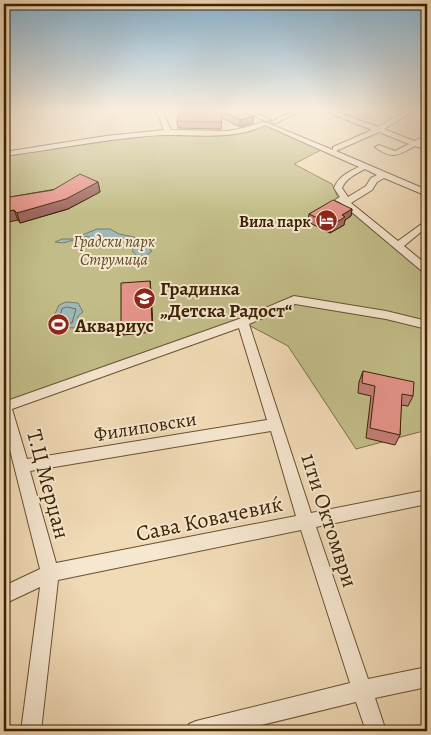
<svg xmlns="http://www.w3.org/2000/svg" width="431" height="735" viewBox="0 0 431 735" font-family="Alegreya,serif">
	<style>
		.green { fill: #c2bd88; stroke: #7e7045 }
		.water { fill: #9eb8b8; stroke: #767c6f }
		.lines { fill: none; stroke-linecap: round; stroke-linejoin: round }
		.shore { stroke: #6c6e5d; stroke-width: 1 }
		.minor-casing { stroke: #68512f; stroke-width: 2 }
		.minor { fill: #f6e7d0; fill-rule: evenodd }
		.wall { fill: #c57f78; stroke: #3b2302 }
		.shaded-wall { fill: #a06861; stroke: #3b2302 }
		.building { fill: #e5948b; stroke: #3b2302 }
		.labels { text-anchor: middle; stroke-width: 4; stroke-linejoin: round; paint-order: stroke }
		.far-poi-label { font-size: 16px; font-weight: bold; fill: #3b2302; stroke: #f6e7d0; text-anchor: end }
		.far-park-label { font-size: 16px; font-style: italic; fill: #5d4a24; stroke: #f6e7d0 }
		.poi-label { font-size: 19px; font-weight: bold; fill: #3b2302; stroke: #f6e7d0; text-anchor: start }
		.street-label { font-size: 19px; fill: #3b2302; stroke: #f6e7d0 }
		.near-street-label { font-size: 22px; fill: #3b2302; stroke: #f6e7d0 }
	</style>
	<rect width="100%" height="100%" fill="#f1dab6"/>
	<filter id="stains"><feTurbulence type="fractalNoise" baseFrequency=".004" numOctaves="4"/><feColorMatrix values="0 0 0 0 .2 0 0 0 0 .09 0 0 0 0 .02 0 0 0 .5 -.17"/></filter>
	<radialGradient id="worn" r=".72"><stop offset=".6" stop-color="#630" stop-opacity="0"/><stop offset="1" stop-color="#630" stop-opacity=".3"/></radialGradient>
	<polygon class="green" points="270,125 325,148 294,164 332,184 339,200 427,270 427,430 356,449 288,346 243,322 4,407 4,154 168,132 232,133"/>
	<g class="water">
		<path d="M97,229H110L119,234L134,237L152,251L146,256H137L133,252L132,241L125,238C108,239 104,252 88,236L63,243L55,242L62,239H72Z"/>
		<polygon points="66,302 78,303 83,312 78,316 77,326 73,328 61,327 54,316 59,305"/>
	</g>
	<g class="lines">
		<polygon class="shore" points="67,307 76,309 72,323 64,322 60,316 62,309"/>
		<defs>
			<g id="minor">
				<path d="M156,110H162L171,130L228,131L248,127L262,122L270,124L333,150V147L372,130L324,111L323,110H331L378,127L408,110H415L384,129L414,141L427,135V140L421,143L427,146V150L415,146C399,155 392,160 375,147L379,145L395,151L409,144L379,132L336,151L427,190V196L384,178L377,182L372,190L351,203L398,241L427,220V227L404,246L427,265V273L423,272L341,203L335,200L340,197L334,188C339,176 348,172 359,167L265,125C229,143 186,132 148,136C99,140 52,150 4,156V152L106,136L164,130ZM365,169L377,175L371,178L366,186L348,197L342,188C346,178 356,174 365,169Z"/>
				<polygon points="240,110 248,110 271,120 266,121"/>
				<polygon points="296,110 303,110 276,123 271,122"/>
				<path d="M294,296L386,311L427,321V329L386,319L295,304L249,324L311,513L427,490V504L316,527L368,679L427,667V687L375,698L386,731H366L356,702L237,731H186L189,724L196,721L350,683L301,530L58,580L41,731H21L40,587L4,604V586L40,569L4,426V402L239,319ZM239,328L267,420L27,459L12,409ZM271,431L296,516L56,563L30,471Z"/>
			</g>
		</defs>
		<use href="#minor" class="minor-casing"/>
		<use href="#minor" class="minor"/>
	</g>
	<g class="wall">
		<polygon points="182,110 240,110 254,116 253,123 240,127 222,118 221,129 178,128 177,121 184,113"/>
		<polygon points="98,182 100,192 68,209 20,223 4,198"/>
		<polygon points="352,209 351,216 345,220 344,225 330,233 308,222 309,214"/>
		<polygon points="151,291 153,332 123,335 121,325"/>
		<polygon points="363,371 413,396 408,406 401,405 400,435 395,445 366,438 371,396 358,393 359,382"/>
	</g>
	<g class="shaded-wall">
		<polygon points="254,116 253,123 240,127 240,120"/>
		<polygon points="98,182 100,192 68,209 20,223 17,213"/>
		<polygon points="352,209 351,216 345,220 344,225 330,233 332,225 342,215"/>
		<polygon points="14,210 18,220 4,223 4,212"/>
		<polygon points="150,281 151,291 153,332 152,322"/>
	</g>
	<g class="building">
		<polygon points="186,110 240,110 254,116 240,120 222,111 221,122 177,121 179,113 188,113"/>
		<polygon points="80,174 98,182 66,199 17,213 14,210 4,212 4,198 53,190"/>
		<polygon points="333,200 352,209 342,215 345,217 332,225 309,214"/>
		<polygon points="150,281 152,322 121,325 121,283"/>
		<polygon points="363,371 414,382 413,396 402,394 400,435 370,428 375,386 362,383"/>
	</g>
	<linearGradient id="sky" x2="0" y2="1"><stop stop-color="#8ab6d5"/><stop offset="0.52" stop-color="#f9eede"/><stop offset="1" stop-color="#f9eede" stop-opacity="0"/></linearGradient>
	<rect width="431" height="212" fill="url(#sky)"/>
	<defs>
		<symbol id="hotel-disc" viewBox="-11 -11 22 22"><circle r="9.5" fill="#8f2418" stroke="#f6e7d0"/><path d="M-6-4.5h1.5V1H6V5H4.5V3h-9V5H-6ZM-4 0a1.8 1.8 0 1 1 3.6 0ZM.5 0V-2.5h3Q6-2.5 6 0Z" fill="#fff"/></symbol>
		<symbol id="school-disc" viewBox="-11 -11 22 22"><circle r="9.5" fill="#8f2418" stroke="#f6e7d0"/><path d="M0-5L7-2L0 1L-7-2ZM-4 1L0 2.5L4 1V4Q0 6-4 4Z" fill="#fff"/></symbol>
		<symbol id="stadium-disc" viewBox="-11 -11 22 22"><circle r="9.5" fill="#8f2418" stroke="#f6e7d0"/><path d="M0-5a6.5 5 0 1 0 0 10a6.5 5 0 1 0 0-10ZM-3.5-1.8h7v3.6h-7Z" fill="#fff"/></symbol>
	</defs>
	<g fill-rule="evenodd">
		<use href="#hotel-disc" x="314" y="208" width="25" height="25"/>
		<use href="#school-disc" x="132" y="286" width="25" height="25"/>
		<use href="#stadium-disc" x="46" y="312" width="25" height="25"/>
	</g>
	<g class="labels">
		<g class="far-poi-label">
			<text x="311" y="227">Вила парк</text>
		</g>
		<g class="far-park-label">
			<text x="114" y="247">Градски парк<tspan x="114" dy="18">Струмица</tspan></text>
		</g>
		<g class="poi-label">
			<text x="160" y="295">Градинка<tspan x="160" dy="22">„Детска Радост“</tspan></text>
			<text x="75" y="332">Аквариус</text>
		</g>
		<g class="street-label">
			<text transform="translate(145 426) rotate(-9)" y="7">Филиповски</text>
		</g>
		<g class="near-street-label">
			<text transform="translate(49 484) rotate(75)" y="8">Т.Ц Мерџан</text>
			<text transform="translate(209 518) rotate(-12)" y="8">Сава Ковачевиќ</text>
			<text transform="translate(330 520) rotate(72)" y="8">11ти Октомври</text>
		</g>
	</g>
	<rect width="431" height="735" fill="none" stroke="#f1dab6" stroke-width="20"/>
	<rect x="5" y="5" width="421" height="725" fill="none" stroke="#3b2302" stroke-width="2.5"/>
	<rect x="10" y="10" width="411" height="715" fill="none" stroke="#3b2302"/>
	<rect width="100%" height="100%" filter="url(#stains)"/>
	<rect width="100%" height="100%" fill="url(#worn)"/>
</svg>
